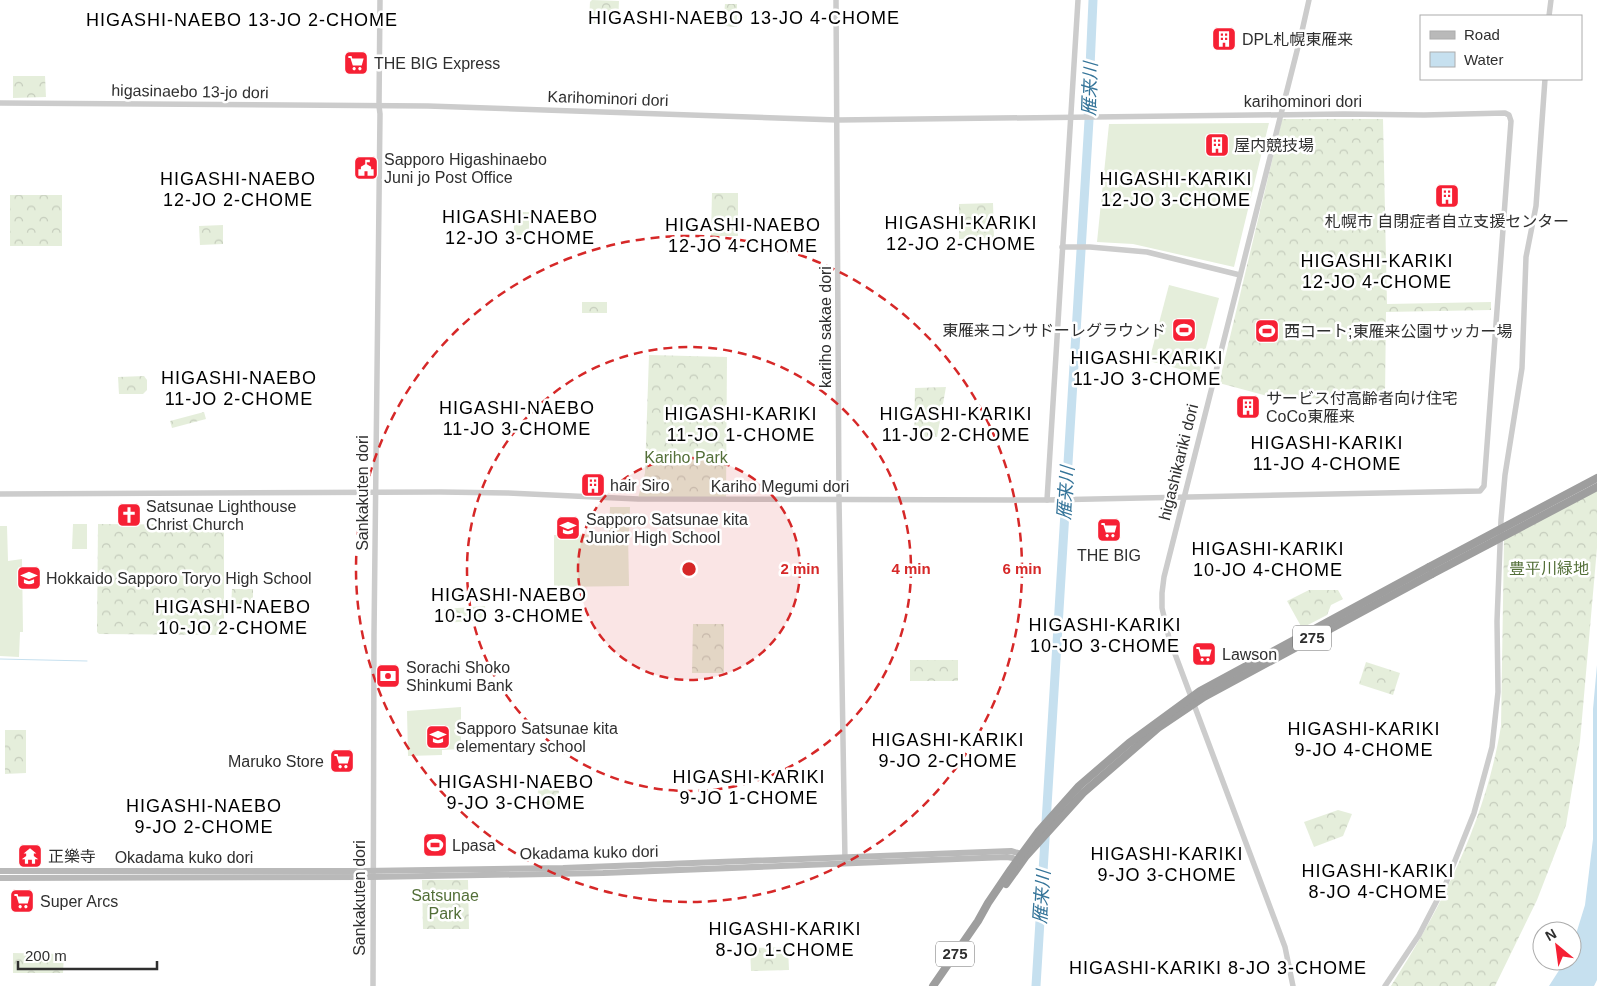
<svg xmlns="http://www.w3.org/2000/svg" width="1597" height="986" viewBox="0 0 1597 986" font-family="Helvetica,'Noto Sans JP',sans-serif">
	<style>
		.grass { fill: #e5eedb }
		.forest { fill: url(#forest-crowns) }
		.water { fill: #c6e0ef }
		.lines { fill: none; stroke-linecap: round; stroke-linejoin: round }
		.stream { stroke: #c6e0ef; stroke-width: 1 }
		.river { stroke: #c6e0ef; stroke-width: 9 }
		.tertiary { stroke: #ccc; stroke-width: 5.5 }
		.secondary { stroke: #b9b9b9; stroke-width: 6 }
		.trunk { stroke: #9e9e9e; stroke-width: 8 }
		.trunk-bridge { stroke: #9e9e9e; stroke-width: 8 }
		.ring { fill: none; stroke: #d62828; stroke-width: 2.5; stroke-dasharray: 9 6 }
		.labels { text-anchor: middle; stroke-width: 5; stroke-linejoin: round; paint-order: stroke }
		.shield { fill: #fff; stroke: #6d6d6d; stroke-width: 1 }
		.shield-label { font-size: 15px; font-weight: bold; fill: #2f2f2f }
		.poi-label { font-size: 16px; fill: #2f2f2f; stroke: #fff; text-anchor: start }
		.street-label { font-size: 16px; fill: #2f2f2f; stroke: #fff }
		.park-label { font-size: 16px; fill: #536f38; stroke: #fff }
		.neighbourhood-label { font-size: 18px; letter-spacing: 1px; fill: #000; stroke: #fff }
		.water-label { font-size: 18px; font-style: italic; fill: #347499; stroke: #fff }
		.centre { fill: #d62828; stroke: #fff; stroke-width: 2.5 }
		.ring-label { font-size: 15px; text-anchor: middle; font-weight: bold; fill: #d62828; stroke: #fff; stroke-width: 5; stroke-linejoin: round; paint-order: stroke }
	</style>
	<defs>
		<pattern id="forest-crowns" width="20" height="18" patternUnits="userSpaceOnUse" patternTransform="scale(1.25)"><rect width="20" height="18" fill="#e5eedb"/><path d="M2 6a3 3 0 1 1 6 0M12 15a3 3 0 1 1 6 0" fill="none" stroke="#c5ccbc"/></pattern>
	</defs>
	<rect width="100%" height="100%" fill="#fff"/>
	<g class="grass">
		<polygon points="1269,123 1234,267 1133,244 1097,242 1109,124"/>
		<polygon points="1169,285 1219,298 1199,374 1149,361"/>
		<polygon points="610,507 630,507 629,532 609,532"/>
		<polygon points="73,524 87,524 87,549 72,549"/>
		<polygon points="0,526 7,526 8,561 22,559 23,632 20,632 19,657 0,656"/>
		<polygon points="628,534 629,586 554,587 554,535"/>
		<polygon points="461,707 461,749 442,750 442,755 408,756 407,711"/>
	</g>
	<g class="forest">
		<polygon points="592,0 619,1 618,23 592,23 589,21 590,2"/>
		<polygon points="725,4 737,4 737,27 725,26 723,24"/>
		<polygon points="13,76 45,76 46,97 13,98"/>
		<polygon points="1282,119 1383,119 1387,304 1491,302 1491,310 1386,312 1385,397 1278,399 1219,383"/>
		<polygon points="712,193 738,193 738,236 711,236"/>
		<rect x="10" y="195" width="52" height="51"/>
		<polygon points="993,203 994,238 959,239 959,204"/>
		<rect x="514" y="212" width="15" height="24"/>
		<polygon points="223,225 223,244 200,245 199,226"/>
		<rect x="582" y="302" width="25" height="11"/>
		<polygon points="649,355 727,357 726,498 638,498 645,473"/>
		<polygon points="144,376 147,380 147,390 143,394 119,394 118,377"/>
		<polygon points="946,387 937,437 914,437 915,388"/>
		<polygon points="204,412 206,419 172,428 170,421"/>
		<path d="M1597,489V548L1580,741L1566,825L1537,900L1495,986H1391C1442,907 1486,819 1501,726L1504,540Z"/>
		<polygon points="98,524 224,525 224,633 222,635 99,634 97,632"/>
		<polygon points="232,589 253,589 253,607 231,607"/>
		<polygon points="1309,590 1338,590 1343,599 1331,605 1327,615 1302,628 1287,601"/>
		<polygon points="485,606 486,620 444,623 444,609"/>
		<polygon points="693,624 724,624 724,673 692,673"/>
		<rect x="910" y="660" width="48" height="21"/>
		<polygon points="1366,662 1400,673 1393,695 1359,684"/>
		<polygon points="5,730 26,730 26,773 5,774"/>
		<polygon points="538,789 559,789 558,808 537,808"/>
		<polygon points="1338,810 1352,814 1343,836 1314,847 1304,822"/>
		<polygon points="422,880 468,880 469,929 423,929"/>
		<polygon points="788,947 789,970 751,971 750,948"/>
		<polygon points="13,953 64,954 63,973 13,973"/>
	</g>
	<polygon class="water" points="1597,665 1597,980 1594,986 1549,986 1565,961 1572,961 1572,947 1585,905 1593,839 1593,709"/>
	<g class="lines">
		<polyline class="stream" points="0,659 87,661"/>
		<polyline class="river" points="1036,986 1089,120 1088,112 1093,0"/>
		<g class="tertiary">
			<polyline points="836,0 839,500 845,860"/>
			<polyline points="1549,16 1551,0"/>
			<polyline points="0,103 428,106 837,120 1344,114 1424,115 1505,113 1509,115 1511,121 1484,486 1480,491 1047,500 638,499 508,493 440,492 0,494"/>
			<polyline points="1062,247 1090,247 1147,252 1240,275"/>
			<polyline points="1047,500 1078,0"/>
			<polyline points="373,986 374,635 380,114 379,106 380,0"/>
			<polyline points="1293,986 1285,947 1169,638 1162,608 1162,593 1164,577 1302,31 1309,0"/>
			<polyline points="1385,986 1419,935 1446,883 1474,813 1492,747 1498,692 1497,621 1501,520 1505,475 1522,368 1526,257 1536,206 1545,79"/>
		</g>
		<g class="secondary">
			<polyline points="0,871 363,871 563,868 1011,851 1025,855"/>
			<polyline points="0,878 372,877 603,873 1007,857 1013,858 1020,862"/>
		</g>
		<g class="trunk">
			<polyline points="1006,884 1026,856 1083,793 1158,728 1204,697 1432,574"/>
			<polyline points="933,986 978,921 988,903 1011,869 1038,832 1079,786 1129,743 1200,691 1429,567"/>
		</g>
		<g class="trunk-bridge">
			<polyline points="1429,567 1597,478"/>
			<polyline points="1432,574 1597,487"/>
		</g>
	</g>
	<circle cx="689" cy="569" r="111" fill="#d62828" fill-opacity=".12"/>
	<g class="ring">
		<circle cx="689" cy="569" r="111"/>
		<circle cx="689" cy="569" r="222"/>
		<circle cx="689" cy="569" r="333"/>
	</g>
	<defs>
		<symbol id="building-square" viewBox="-11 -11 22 22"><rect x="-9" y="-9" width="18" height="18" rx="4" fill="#f62034" stroke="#fff"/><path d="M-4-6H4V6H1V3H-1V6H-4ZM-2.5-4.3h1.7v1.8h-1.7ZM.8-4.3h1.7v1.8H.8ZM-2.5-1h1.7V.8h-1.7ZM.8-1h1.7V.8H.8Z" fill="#fff"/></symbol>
		<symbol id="supermarket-square" viewBox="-11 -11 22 22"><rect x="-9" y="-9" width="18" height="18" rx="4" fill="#f62034" stroke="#fff"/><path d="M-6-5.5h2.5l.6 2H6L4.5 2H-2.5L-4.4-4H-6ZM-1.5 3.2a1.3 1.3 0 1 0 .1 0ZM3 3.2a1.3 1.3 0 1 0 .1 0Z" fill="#fff"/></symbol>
		<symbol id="civic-square" viewBox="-11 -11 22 22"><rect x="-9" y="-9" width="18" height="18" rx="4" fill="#f62034" stroke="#fff"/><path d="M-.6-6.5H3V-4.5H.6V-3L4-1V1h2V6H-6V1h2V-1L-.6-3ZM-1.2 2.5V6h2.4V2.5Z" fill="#fff"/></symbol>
		<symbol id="stadium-square" viewBox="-11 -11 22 22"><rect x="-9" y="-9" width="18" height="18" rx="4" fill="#f62034" stroke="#fff"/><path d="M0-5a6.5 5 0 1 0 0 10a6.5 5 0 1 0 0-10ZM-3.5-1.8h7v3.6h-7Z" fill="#fff"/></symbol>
		<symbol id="church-square" viewBox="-11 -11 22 22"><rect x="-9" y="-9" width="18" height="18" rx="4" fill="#f62034" stroke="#fff"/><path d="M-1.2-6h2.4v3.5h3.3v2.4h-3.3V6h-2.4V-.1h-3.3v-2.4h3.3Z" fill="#fff"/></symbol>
		<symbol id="school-square" viewBox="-11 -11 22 22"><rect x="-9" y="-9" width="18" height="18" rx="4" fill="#f62034" stroke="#fff"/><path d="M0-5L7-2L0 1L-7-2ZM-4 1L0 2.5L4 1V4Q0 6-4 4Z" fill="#fff"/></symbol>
		<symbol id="bank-square" viewBox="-11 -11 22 22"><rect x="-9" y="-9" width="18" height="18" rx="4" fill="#f62034" stroke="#fff"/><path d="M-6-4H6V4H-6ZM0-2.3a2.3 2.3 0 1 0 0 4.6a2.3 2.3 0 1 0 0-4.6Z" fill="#fff"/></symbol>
		<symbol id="temple-square" viewBox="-11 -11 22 22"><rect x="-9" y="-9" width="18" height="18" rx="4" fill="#f62034" stroke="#fff"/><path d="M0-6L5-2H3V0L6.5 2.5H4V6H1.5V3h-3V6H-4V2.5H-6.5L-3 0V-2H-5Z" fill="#fff"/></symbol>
	</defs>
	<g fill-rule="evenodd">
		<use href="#building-square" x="1210" y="25" width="28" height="28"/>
		<use href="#supermarket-square" x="342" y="49" width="28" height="28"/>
		<use href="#building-square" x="1203" y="131" width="28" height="28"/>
		<use href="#civic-square" x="352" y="154" width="28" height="28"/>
		<use href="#building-square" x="1433" y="182" width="28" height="28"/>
		<use href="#stadium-square" x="1170" y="316" width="28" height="28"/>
		<use href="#stadium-square" x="1253" y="317" width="28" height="28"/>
		<use href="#building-square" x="1234" y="393" width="28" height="28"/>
		<use href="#building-square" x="579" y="471" width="28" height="28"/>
		<use href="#church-square" x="115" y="501" width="28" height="28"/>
		<use href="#school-square" x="554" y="514" width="28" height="28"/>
		<use href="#supermarket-square" x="1095" y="516" width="28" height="28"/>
		<use href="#school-square" x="15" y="564" width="28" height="28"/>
		<use href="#supermarket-square" x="1190" y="640" width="28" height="28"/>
		<use href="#bank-square" x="374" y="662" width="28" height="28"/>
		<use href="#school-square" x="424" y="723" width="28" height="28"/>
		<use href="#supermarket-square" x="328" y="747" width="28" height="28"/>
		<use href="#stadium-square" x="421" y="831" width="28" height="28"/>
		<use href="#temple-square" x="16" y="842" width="28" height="28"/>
		<use href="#supermarket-square" x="8" y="887" width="28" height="28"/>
	</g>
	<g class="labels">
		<g class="shield">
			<rect x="1293" y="625.5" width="38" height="25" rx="4"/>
			<rect x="936" y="941.5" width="38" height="25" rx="4"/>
		</g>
		<g class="shield-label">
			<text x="1312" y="643">275</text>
			<text x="955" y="959">275</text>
		</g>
		<g class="poi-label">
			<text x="1242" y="45">DPL札幌東雁来</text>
			<text x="374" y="69">THE BIG Express</text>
			<text x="1234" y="151">屋内競技場</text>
			<text x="384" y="165">Sapporo Higashinaebo<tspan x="384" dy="18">Juni jo Post Office</tspan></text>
			<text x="1447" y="227" text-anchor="middle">札幌市 自閉症者自立支援センター</text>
			<text x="1166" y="336" text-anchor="end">東雁来コンサドーレグラウンド</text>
			<text x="1284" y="337">西コート;東雁来公園サッカー場</text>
			<text x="1266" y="404">サービス付高齢者向け住宅<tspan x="1266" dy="18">CoCo東雁来</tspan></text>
			<text x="610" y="491">hair Siro</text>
			<text x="146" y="512">Satsunae Lighthouse<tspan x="146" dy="18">Christ Church</tspan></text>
			<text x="586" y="525">Sapporo Satsunae kita<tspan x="586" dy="18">Junior High School</tspan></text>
			<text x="1109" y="561" text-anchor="middle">THE BIG</text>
			<text x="46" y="584">Hokkaido Sapporo Toryo High School</text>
			<text x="1222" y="660">Lawson</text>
			<text x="406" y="673">Sorachi Shoko<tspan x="406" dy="18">Shinkumi Bank</tspan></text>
			<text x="456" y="734">Sapporo Satsunae kita<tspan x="456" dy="18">elementary school</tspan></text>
			<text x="324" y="767" text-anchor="end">Maruko Store</text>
			<text x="452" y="851">Lpasa</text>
			<text x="48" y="862">正樂寺</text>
			<text x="40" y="907">Super Arcs</text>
		</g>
		<g class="street-label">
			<text transform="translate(190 91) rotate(1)" y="6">higasinaebo 13-jo dori</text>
			<text transform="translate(608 98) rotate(2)" y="6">Karihominori dori</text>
			<text x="1303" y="107">karihominori dori</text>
			<text transform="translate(825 327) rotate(-90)" y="6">kariho sakae dori</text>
			<text transform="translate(1178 462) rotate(-76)" y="6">higashikariki dori</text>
			<text x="780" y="492">Kariho Megumi dori</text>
			<text transform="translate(362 493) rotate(-90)" y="6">Sankakuten dori</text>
			<text transform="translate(589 852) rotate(-1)" y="6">Okadama kuko dori</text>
			<text x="184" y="863">Okadama kuko dori</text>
			<text transform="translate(359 898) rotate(-90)" y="6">Sankakuten dori</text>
		</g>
		<g class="park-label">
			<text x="686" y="463">Kariho Park</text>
			<text x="1549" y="574">豊平川緑地</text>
			<text x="445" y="901">Satsunae<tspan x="445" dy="18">Park</tspan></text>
		</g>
		<g class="neighbourhood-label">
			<text x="744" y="24">HIGASHI-NAEBO 13-JO 4-CHOME</text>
			<text x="242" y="26">HIGASHI-NAEBO 13-JO 2-CHOME</text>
			<text x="238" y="185">HIGASHI-NAEBO<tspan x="238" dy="21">12-JO 2-CHOME</tspan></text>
			<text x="1176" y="185">HIGASHI-KARIKI<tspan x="1176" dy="21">12-JO 3-CHOME</tspan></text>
			<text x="520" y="223">HIGASHI-NAEBO<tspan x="520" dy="21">12-JO 3-CHOME</tspan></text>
			<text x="961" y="229">HIGASHI-KARIKI<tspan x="961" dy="21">12-JO 2-CHOME</tspan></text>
			<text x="743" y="231">HIGASHI-NAEBO<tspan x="743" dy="21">12-JO 4-CHOME</tspan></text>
			<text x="1377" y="267">HIGASHI-KARIKI<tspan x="1377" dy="21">12-JO 4-CHOME</tspan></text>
			<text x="1147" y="364">HIGASHI-KARIKI<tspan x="1147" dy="21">11-JO 3-CHOME</tspan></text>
			<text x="239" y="384">HIGASHI-NAEBO<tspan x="239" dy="21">11-JO 2-CHOME</tspan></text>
			<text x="517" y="414">HIGASHI-NAEBO<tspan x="517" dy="21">11-JO 3-CHOME</tspan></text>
			<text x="741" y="420">HIGASHI-KARIKI<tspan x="741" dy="21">11-JO 1-CHOME</tspan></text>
			<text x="956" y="420">HIGASHI-KARIKI<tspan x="956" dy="21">11-JO 2-CHOME</tspan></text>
			<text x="1327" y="449">HIGASHI-KARIKI<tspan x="1327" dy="21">11-JO 4-CHOME</tspan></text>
			<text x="1268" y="555">HIGASHI-KARIKI<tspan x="1268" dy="21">10-JO 4-CHOME</tspan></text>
			<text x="509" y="601">HIGASHI-NAEBO<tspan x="509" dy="21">10-JO 3-CHOME</tspan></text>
			<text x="233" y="613">HIGASHI-NAEBO<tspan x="233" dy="21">10-JO 2-CHOME</tspan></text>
			<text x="1105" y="631">HIGASHI-KARIKI<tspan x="1105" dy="21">10-JO 3-CHOME</tspan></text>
			<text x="1364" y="735">HIGASHI-KARIKI<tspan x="1364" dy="21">9-JO 4-CHOME</tspan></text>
			<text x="948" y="746">HIGASHI-KARIKI<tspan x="948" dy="21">9-JO 2-CHOME</tspan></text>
			<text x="749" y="783">HIGASHI-KARIKI<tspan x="749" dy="21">9-JO 1-CHOME</tspan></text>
			<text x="516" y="788">HIGASHI-NAEBO<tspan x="516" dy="21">9-JO 3-CHOME</tspan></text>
			<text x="204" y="812">HIGASHI-NAEBO<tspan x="204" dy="21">9-JO 2-CHOME</tspan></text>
			<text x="1167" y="860">HIGASHI-KARIKI<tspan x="1167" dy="21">9-JO 3-CHOME</tspan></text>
			<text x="1378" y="877">HIGASHI-KARIKI<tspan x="1378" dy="21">8-JO 4-CHOME</tspan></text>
			<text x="785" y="935">HIGASHI-KARIKI<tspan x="785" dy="21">8-JO 1-CHOME</tspan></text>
			<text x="1218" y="974">HIGASHI-KARIKI 8-JO 3-CHOME</text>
		</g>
		<g class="water-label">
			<text transform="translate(1090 89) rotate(-88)" y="6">雁来川</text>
			<text transform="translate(1066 493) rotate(-86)" y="6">雁来川</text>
			<text transform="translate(1042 897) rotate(-86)" y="6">雁来川</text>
		</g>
	</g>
	<circle cx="689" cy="569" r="8" class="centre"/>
	<g class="ring-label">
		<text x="800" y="574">2 min</text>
		<text x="911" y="574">4 min</text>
		<text x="1022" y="574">6 min</text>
	</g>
	<rect x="1420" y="15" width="162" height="65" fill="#ffffff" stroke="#acacac"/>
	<rect x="1430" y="31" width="25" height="8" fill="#b9b9b9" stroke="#acacac"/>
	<text x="1464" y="40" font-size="15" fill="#2f2f2f">Road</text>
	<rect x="1430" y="52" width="25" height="15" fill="#c6e0ef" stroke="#acacac"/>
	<text x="1464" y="65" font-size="15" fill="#2f2f2f">Water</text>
	<g transform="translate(1557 946) rotate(331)"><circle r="24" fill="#ffffff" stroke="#acacac"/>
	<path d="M0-4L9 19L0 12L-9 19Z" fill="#f62034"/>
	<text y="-8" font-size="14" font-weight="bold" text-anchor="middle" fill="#2f2f2f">N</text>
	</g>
	<path d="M18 961v8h139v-8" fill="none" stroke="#2f2f2f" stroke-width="2.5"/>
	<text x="25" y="961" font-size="15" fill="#2f2f2f" stroke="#ffffff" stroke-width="4" paint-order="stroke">200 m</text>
</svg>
